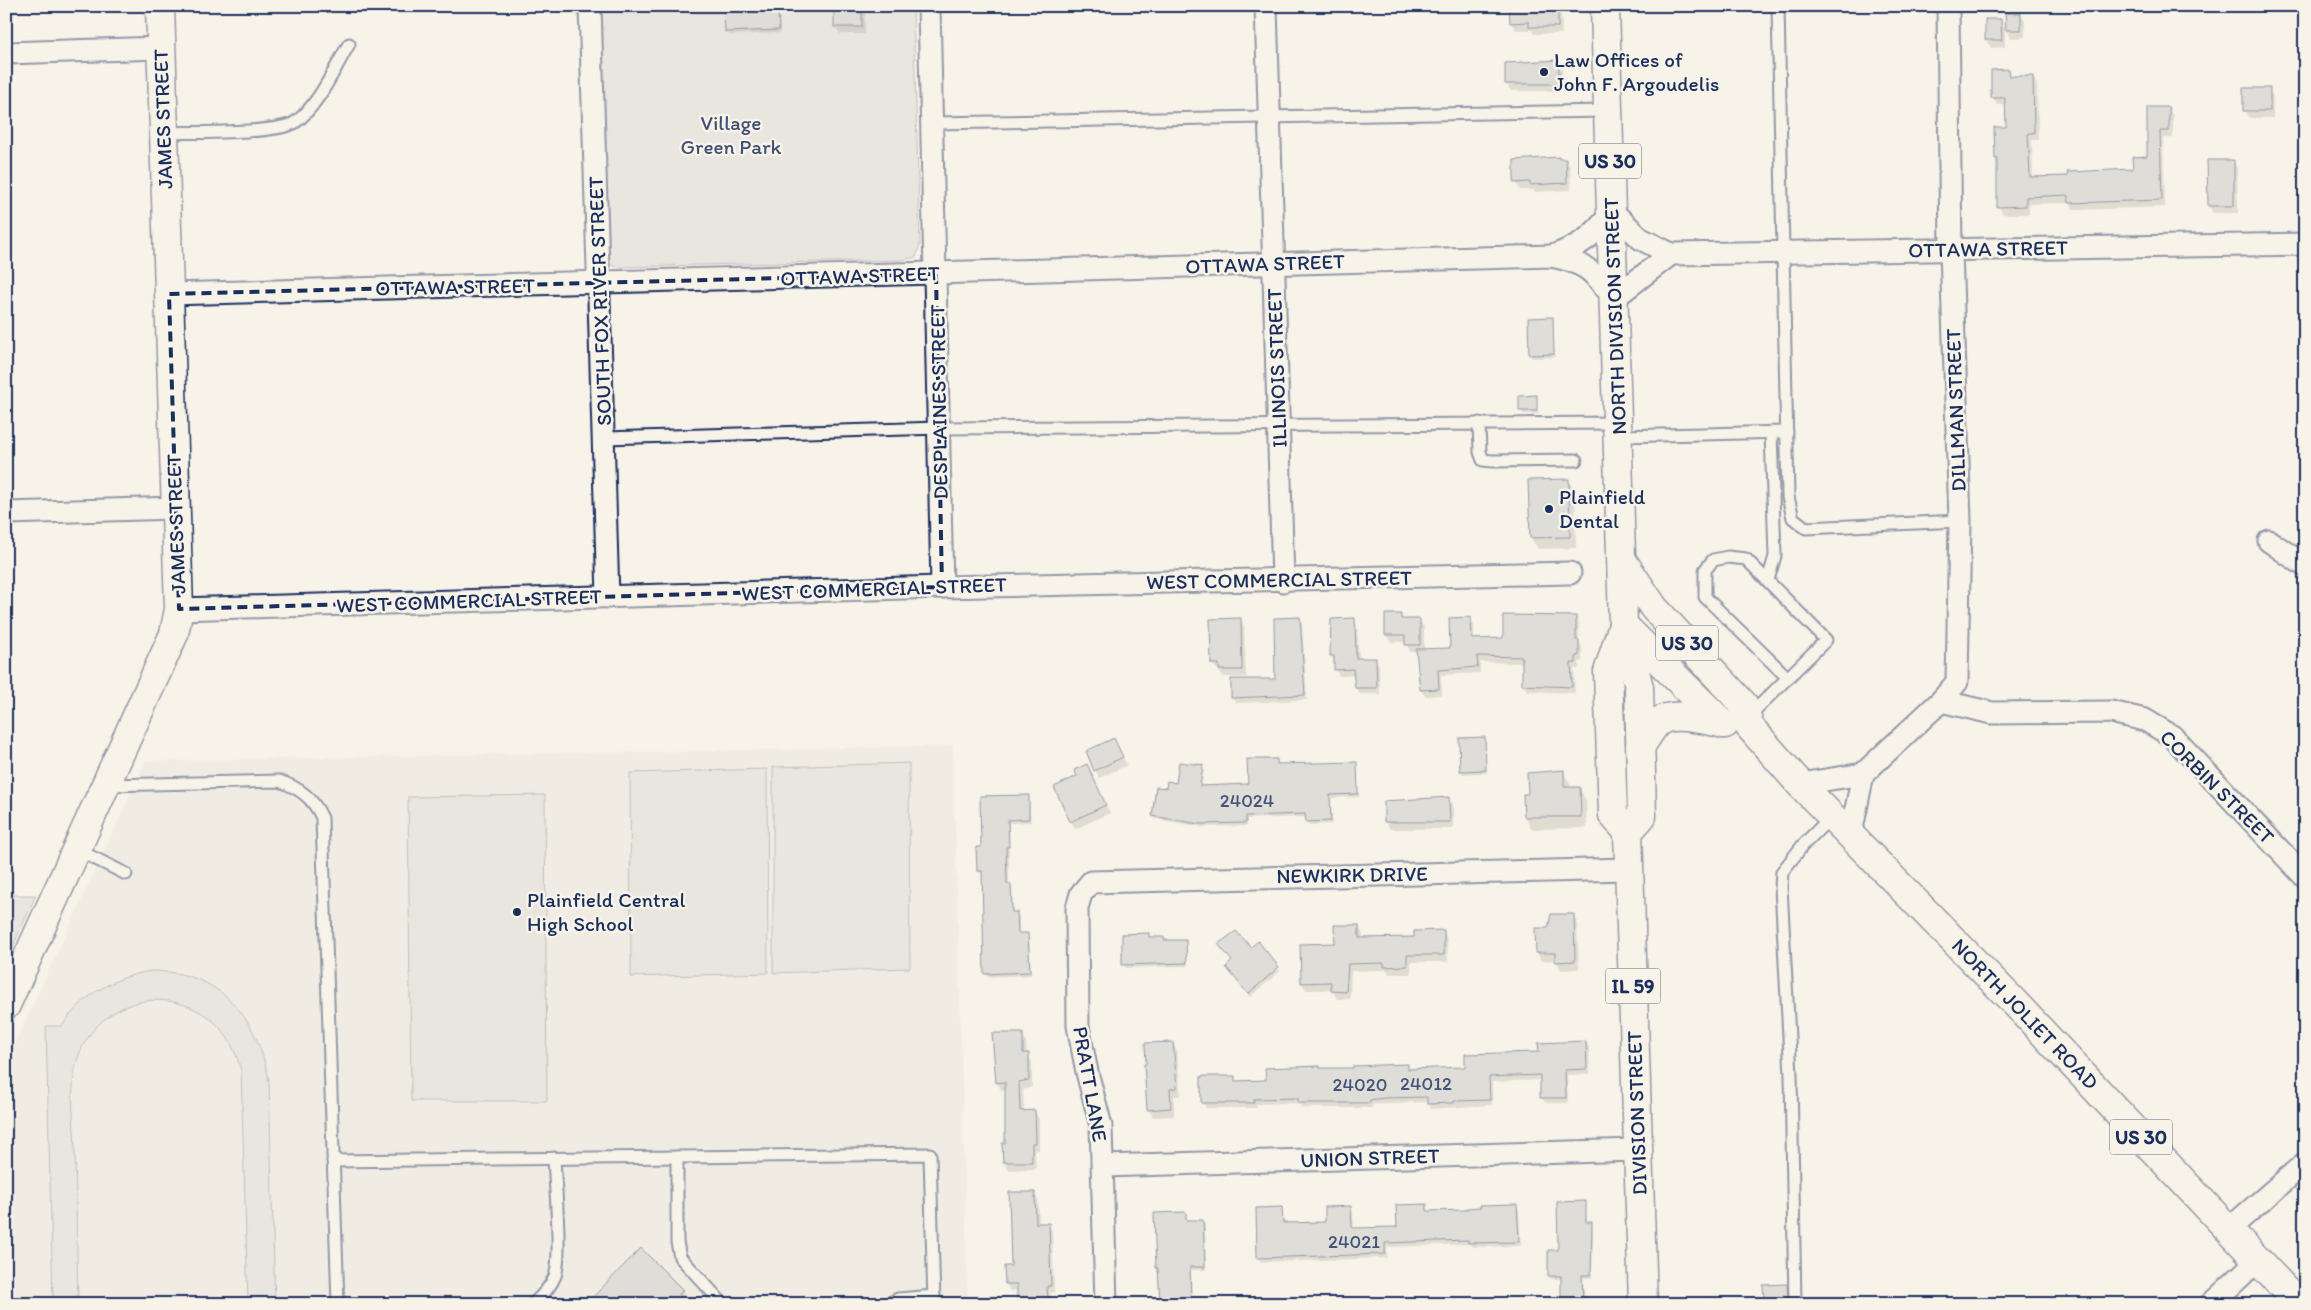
<svg xmlns="http://www.w3.org/2000/svg" width="2311" height="1310" viewBox="0 0 2311 1310" font-family="Itim,sans-serif">
	<style>
		.built { fill: #e6e5de }
		.green { fill: #d7d6d4; stroke: #798299 }
		.shadow { fill: #0003 }
		.building { fill: #c0c3c5; stroke: #1b2f5e }
		.lines { fill: none; stroke-linecap: round; stroke-linejoin: round }
		.service-casing { stroke: #1b2f5e; stroke-width: 15 }
		.minor-casing { stroke: #1b2f5e; stroke-width: 25 }
		.tertiary-casing { stroke: #1b2f5e; stroke-width: 31 }
		.primary-casing { stroke: #1b2f5e; stroke-width: 31 }
		.service { stroke: #f7f3e8; stroke-width: 11 }
		.minor { stroke: #f7f3e8; stroke-width: 21 }
		.tertiary { stroke: #f7f3e8; stroke-width: 28 }
		.primary { stroke: #f7f3e8; stroke-width: 28 }
		.marked { fill: none; stroke: #1b2f5e; stroke-width: 4; stroke-dasharray: 10 6; stroke-linejoin: round }
		.poi-dot { fill: #1b2f5e; stroke: #f7f3e8; stroke-width: 2 }
		.labels { text-anchor: middle; stroke-width: 5; stroke-linejoin: round; paint-order: stroke }
		.number-label { font-size: 19px; fill: #445478 }
		.shield { fill: #f7f3e8; stroke: #5d6a87; stroke-width: 1 }
		.shield-label { font-size: 20px; font-weight: bold; fill: #1b2f5e }
		.poi-label { font-size: 21px; fill: #1b2f5e; stroke: #f7f3e8; text-anchor: start }
		.street-label { font-size: 21px; fill: #1b2f5e; stroke: #f7f3e8 }
		.park-label { font-size: 21px; fill: #415076; stroke: #f7f3e8 }
	</style>
	<rect width="100%" height="100%" fill="#f7f3e8"/>
	<filter id="ink" filterUnits="userSpaceOnUse"><feTurbulence type="fractalNoise" baseFrequency=".02" numOctaves="2"/><feDisplacementMap in="SourceGraphic" scale="10" xChannelSelector="R" yChannelSelector="G"/><feConvolveMatrix kernelMatrix="1 2 1 2 8 2 1 2 1" color-interpolation-filters="sRGB"/></filter>
	<g filter="url(#ink)">
		<polygon class="built" points="953,746 968,1304 6,1304 6,1063 146,761"/>
		<g class="green">
			<polygon points="600,6 913,6 920,245 916,257 902,260 621,267 613,266 608,262"/>
			<polygon points="909,763 910,968 773,973 773,767"/>
			<polygon points="767,769 768,973 631,977 630,773"/>
			<polygon points="545,795 547,1101 411,1101 408,797"/>
			<polygon points="6,895 36,895 6,962"/>
			<path d="M151,971C220,971 257,1016 269,1081L275,1304H248L241,1071C232,1036 214,1013 178,1003C135,991 89,1018 77,1061C69,1088 74,1120 75,1148C76,1200 77,1252 78,1304H53L46,1026H62C82,995 114,977 151,971Z"/>
		</g>
		<g class="shadow">
			<polygon points="1511,6 1561,6 1562,34 1534,34 1532,30 1516,30 1511,23"/>
			<polygon points="861,7 865,14 865,34 840,34 835,27"/>
			<polygon points="777,9 780,33 729,35 727,32"/>
			<polygon points="2020,14 2025,21 2025,37 2011,38 2007,30"/>
			<polygon points="2000,20 2005,27 2005,47 1991,48 1986,40"/>
			<polygon points="1558,61 1562,69 1563,91 1511,91 1506,83"/>
			<polygon points="2009,71 2012,77 2033,77 2037,84 2038,140 2032,140 2033,178 2134,171 2148,157 2169,108 2173,116 2173,138 2163,138 2165,207 2074,210 2070,203 2029,204 2029,214 2003,214 1999,206 1999,162 1996,158 2007,128 2006,105 1997,105 1993,98"/>
			<polygon points="2269,89 2273,97 2273,118 2249,118 2245,111"/>
			<polygon points="1558,158 1560,160 1566,160 1570,167 1571,190 1535,192 1534,190 1520,190 1516,182"/>
			<polygon points="2233,161 2237,168 2238,213 2213,213 2209,206"/>
			<polygon points="2305,162 2305,196 2303,163"/>
			<polygon points="1552,319 1555,357 1532,358 1531,354"/>
			<polygon points="1536,396 1538,414 1523,414 1521,410"/>
			<polygon points="1568,481 1575,492 1576,548 1538,549 1531,538"/>
			<polygon points="1400,615 1403,620 1419,620 1424,627 1424,650 1451,649 1470,619 1474,625 1474,640 1505,639 1575,617 1579,623 1579,642 1582,647 1582,661 1579,662 1579,669 1574,669 1575,693 1527,691 1524,685 1523,663 1480,662 1480,673 1441,675 1442,695 1425,696 1421,690 1418,652 1410,652 1406,642 1391,642 1386,635"/>
			<polygon points="1299,618 1302,624 1307,700 1236,703 1232,698 1276,680"/>
			<polygon points="1240,619 1244,627 1246,677 1224,677 1212,664"/>
			<polygon points="1354,619 1357,626 1359,659 1375,659 1379,665 1380,694 1360,694 1356,688 1355,675 1339,676 1336,670 1332,656 1332,620"/>
			<polygon points="1484,738 1487,773 1463,774 1461,771"/>
			<polygon points="1118,747 1127,765 1099,778 1087,751"/>
			<polygon points="1276,760 1278,766 1356,763 1359,797 1331,798 1332,824 1309,825 1307,817 1247,819 1247,826 1202,827 1155,819 1153,816 1167,790 1202,767 1204,770 1201,787 1249,786"/>
			<polygon points="1563,772 1570,783 1570,788 1579,788 1586,800 1587,828 1532,829 1525,817 1525,796 1529,796"/>
			<polygon points="1090,773 1110,813 1075,829 1071,821"/>
			<polygon points="1028,797 1031,822 1009,823 1009,886 1012,889 1013,913 1017,913 1019,917 1019,934 1027,935 1029,938 1031,975 988,977 986,974 983,874 978,871 983,848"/>
			<polygon points="1448,798 1453,805 1453,829 1390,829 1386,822"/>
			<polygon points="1573,915 1577,922 1579,969 1561,970 1556,960 1541,961 1537,953 1536,930 1550,930"/>
			<polygon points="1358,926 1363,934 1363,940 1415,938 1443,931 1447,939 1448,962 1411,962 1411,974 1389,974 1387,970 1351,971 1350,999 1337,999 1332,990 1306,990 1302,983 1336,944"/>
			<polygon points="1148,934 1151,938 1163,938 1165,941 1185,941 1188,966 1126,968 1124,965"/>
			<polygon points="1258,943 1280,971 1250,997 1229,970"/>
			<polygon points="1022,1034 1026,1041 1027,1055 1032,1062 1032,1087 1023,1090 1024,1112 1034,1111 1039,1119 1039,1150 1035,1150 1036,1169 1008,1170 1004,1162 1003,1144 1006,1144 1006,1090 1001,1090 997,1082"/>
			<polygon points="1586,1042 1589,1048 1590,1074 1567,1075 1568,1103 1545,1103 1542,1098 1541,1080 1492,1082 1492,1105 1431,1109 1428,1102 1388,1103 1372,1105 1372,1108 1302,1108 1299,1103 1256,1104 1256,1108 1206,1108 1203,1103 1234,1078 1237,1082 1267,1081 1320,1069 1407,1066 1410,1071 1466,1069"/>
			<polygon points="1173,1043 1177,1051 1181,1096 1174,1096 1174,1116 1153,1117 1148,1109"/>
			<polygon points="1034,1194 1038,1200 1039,1224 1048,1224 1052,1231 1054,1292 1050,1293 1051,1304 1019,1304 1018,1290 1010,1291 1006,1284 1006,1267 1012,1267"/>
			<polygon points="1585,1202 1587,1223 1591,1223 1593,1226 1592,1278 1583,1278 1585,1304 1563,1304 1562,1279 1551,1279 1549,1275"/>
			<polygon points="1426,1205 1428,1213 1468,1212 1516,1205 1519,1210 1521,1246 1472,1247 1470,1244 1387,1247 1387,1258 1261,1262 1258,1257 1281,1209 1284,1224 1327,1223 1350,1208 1353,1212 1354,1229 1398,1229"/>
			<polygon points="1186,1214 1188,1221 1203,1221 1205,1224 1206,1270 1191,1270 1192,1301 1196,1300 1198,1304 1157,1304 1161,1302 1157,1268"/>
			<polygon points="641,1250 682,1291 691,1304 588,1304"/>
			<polygon points="1786,1286 1790,1292 1790,1304 1765,1304"/>
			<polygon points="1700,1298 1726,1298 1729,1304 1700,1304"/>
		</g>
		<g class="building">
			<rect x="834" y="6" width="28" height="21"/>
			<polygon points="1509,6 1558,6 1558,27 1529,27 1529,22 1510,23"/>
			<polygon points="778,8 779,30 725,32 724,10"/>
			<polygon points="2005,13 2021,13 2021,30 2006,30"/>
			<polygon points="1985,19 2001,19 2002,40 1985,40"/>
			<polygon points="1558,60 1560,84 1505,84 1505,63"/>
			<polygon points="2009,69 2010,76 2033,76 2034,133 2028,133 2030,177 2068,176 2067,172 2133,169 2132,157 2147,156 2147,107 2169,107 2169,131 2160,131 2162,200 2069,203 2068,195 2026,197 2026,206 1997,207 1997,158 1995,159 1994,127 2006,127 2005,98 1991,98 1991,70"/>
			<rect x="2243" y="88" width="27" height="23"/>
			<polygon points="1559,157 1559,159 1566,159 1567,183 1530,185 1530,182 1514,183 1514,160"/>
			<polygon points="2207,160 2234,160 2234,206 2208,206"/>
			<polygon points="1553,317 1554,354 1529,355 1528,318"/>
			<polygon points="1537,395 1537,411 1519,411 1519,396"/>
			<polygon points="1569,479 1570,537 1530,538 1528,480"/>
			<polygon points="1385,614 1401,614 1401,619 1420,619 1420,645 1405,645 1405,635 1385,635"/>
			<polygon points="1503,615 1576,616 1576,640 1579,640 1579,655 1576,656 1576,663 1571,663 1572,687 1522,685 1522,657 1477,656 1478,667 1438,670 1439,689 1420,690 1416,649 1450,648 1449,618 1471,617 1472,639 1503,638"/>
			<polygon points="1300,617 1305,695 1231,698 1231,679 1275,679 1274,618"/>
			<polygon points="1241,618 1242,670 1219,670 1219,664 1211,664 1210,619"/>
			<polygon points="1355,618 1356,658 1376,658 1377,688 1355,688 1353,669 1334,670 1334,656 1330,656 1331,619"/>
			<polygon points="1485,737 1486,770 1460,771 1459,738"/>
			<polygon points="1114,738 1123,757 1094,771 1086,751"/>
			<polygon points="1247,759 1277,759 1277,764 1357,762 1358,794 1330,795 1331,821 1306,822 1305,814 1246,816 1246,823 1200,824 1152,816 1156,787 1166,788 1167,781 1176,783 1179,762 1203,765 1200,786 1248,784"/>
			<polygon points="1087,764 1106,805 1070,822 1054,787 1077,776 1074,770"/>
			<polygon points="1564,770 1564,787 1580,787 1581,817 1524,817 1523,794 1528,794 1527,773"/>
			<polygon points="1029,795 1029,819 1008,820 1009,847 1006,847 1007,884 1011,884 1012,912 1017,912 1018,933 1028,933 1030,972 984,974 982,871 977,871 976,847 981,847 980,796"/>
			<polygon points="1449,797 1450,822 1384,822 1384,801"/>
			<polygon points="1551,914 1574,914 1575,961 1555,962 1555,953 1536,953 1535,928 1548,928"/>
			<polygon points="1334,925 1359,925 1359,938 1414,937 1414,931 1444,930 1444,955 1407,955 1407,966 1384,967 1384,963 1348,964 1346,992 1331,991 1331,982 1301,983 1300,944 1335,943"/>
			<polygon points="1236,931 1251,947 1258,941 1279,967 1248,994 1226,967 1232,961 1218,944"/>
			<polygon points="1149,933 1149,937 1164,937 1164,940 1186,940 1187,963 1122,965 1122,934"/>
			<polygon points="992,1033 1023,1033 1023,1053 1029,1053 1029,1080 1019,1082 1020,1111 1035,1110 1036,1143 1032,1143 1032,1162 1003,1162 1002,1143 1005,1143 1005,1082 996,1083"/>
			<polygon points="1586,1041 1587,1069 1565,1070 1566,1098 1540,1098 1540,1075 1489,1077 1490,1100 1454,1101 1454,1103 1427,1104 1427,1097 1384,1098 1370,1100 1370,1103 1298,1103 1298,1098 1254,1099 1254,1103 1201,1103 1201,1076 1235,1076 1235,1081 1266,1080 1265,1068 1320,1066 1320,1068 1353,1068 1353,1066 1408,1064 1408,1069 1465,1067 1465,1054 1539,1052 1538,1043"/>
			<polygon points="1173,1042 1177,1088 1170,1089 1171,1108 1147,1110 1144,1064 1146,1064 1145,1043"/>
			<polygon points="1009,1192 1035,1192 1036,1223 1049,1223 1051,1286 1047,1286 1048,1301 1045,1301 1045,1304 1017,1304 1017,1284 1005,1284 1004,1266 1011,1266"/>
			<polygon points="1586,1201 1586,1222 1592,1222 1591,1275 1582,1275 1583,1304 1561,1304 1561,1276 1548,1276 1548,1250 1558,1250 1557,1202"/>
			<polygon points="1427,1204 1427,1211 1467,1210 1467,1208 1481,1207 1480,1205 1517,1204 1519,1242 1468,1243 1468,1240 1385,1243 1385,1254 1257,1258 1256,1208 1282,1207 1283,1223 1325,1222 1325,1207 1351,1206 1352,1228 1397,1227 1396,1205"/>
			<polygon points="1186,1212 1186,1220 1203,1220 1205,1267 1190,1267 1191,1304 1160,1304 1158,1268 1156,1268 1154,1213"/>
			<polygon points="641,1248 683,1290 679,1294 688,1304 586,1304"/>
			<polygon points="1787,1284 1788,1304 1764,1304 1763,1285"/>
		</g>
		<g class="lines">
			<defs>
				<g id="service">
					<polyline points="1778,6 1788,497 1793,518 1806,528 1960,521"/>
					<polyline points="933,123 1608,111"/>
					<path d="M164,133C192,132 273,134 294,123C316,110 336,66 349,44"/>
					<polyline points="1479,423 1480,452 1483,460 1492,461 1576,460"/>
					<polyline points="1619,436 1787,432"/>
					<polyline points="605,438 940,428 1617,423"/>
					<polyline points="1768,580 1775,556 1771,432"/>
					<polyline points="1748,717 1826,640 1746,559 1728,557 1713,560 1705,570 1705,597 1788,678"/>
					<path d="M107,785L279,781C300,788 313,798 322,818L338,1304"/>
					<polyline points="76,849 126,874"/>
					<polyline points="677,1157 677,1242 680,1257 723,1304"/>
					<polyline points="333,1161 930,1154 934,1304"/>
					<path d="M533,1304C542,1296 550,1288 555,1276C562,1255 555,1184 554,1158"/>
					<polyline points="888,1304 898,1299 934,1296"/>
					<polyline points="1795,1304 1791,1075 1781,887 1782,872 1803,845 1832,816"/>
				</g>
				<g id="minor">
					<polyline points="590,6 608,597"/>
					<polyline points="929,6 942,587"/>
					<polyline points="1266,6 1283,581"/>
					<polyline points="6,53 161,48"/>
					<path d="M1552,256C1579,247 1596,235 1612,211L1641,239L1671,254L2305,244"/>
					<path d="M169,294L1552,256C1588,264 1591,270 1614,298L1671,254"/>
					<polyline points="6,513 176,508"/>
					<polyline points="2269,541 2305,566"/>
					<polyline points="179,609 942,587 1570,573"/>
					<polyline points="1941,701 1992,713 2111,712 2145,720 2172,736 2305,877"/>
					<polyline points="1800,784 1863,774 1941,701 1957,682 1960,521 1951,250 1948,6"/>
					<polyline points="1851,834 1863,774"/>
					<polyline points="1103,1166 1638,1150"/>
					<polyline points="2229,1229 2305,1163"/>
					<polyline points="1106,1304 1101,1126 1087,1072 1078,1026 1077,908 1081,894 1091,882 1629,869"/>
					<polyline points="2211,1304 2258,1260"/>
				</g>
				<polyline id="tertiary" points="6,1005 174,634 179,609 160,6"/>
				<g id="primary">
					<polyline points="1605,6 1623,625 1639,687 1642,816 1628,832"/>
					<polyline points="1622,560 1654,608 1744,705 1749,726 1800,784 2012,1000 2299,1304"/>
					<polyline points="1623,625 1608,672 1613,815 1628,832 1643,1304"/>
					<polyline points="1623,625 1723,724"/>
					<path d="M1640,747C1645,740 1650,731 1656,724C1671,709 1707,721 1725,724"/>
				</g>
			</defs>
			<use href="#service" class="service-casing"/>
			<use href="#minor" class="minor-casing"/>
			<use href="#tertiary" class="tertiary-casing"/>
			<use href="#primary" class="primary-casing"/>
			<use href="#service" class="service"/>
			<use href="#minor" class="minor"/>
			<use href="#tertiary" class="tertiary"/>
			<use href="#primary" class="primary"/>
		</g>
	</g>
	<path d="M0 0H2311V1310H0ZM936,274L942,587L179,609L169,294Z" fill="#f7f3e8" fill-opacity=".55" fill-rule="evenodd"/>
	<path class="marked" d="M936,274L942,587L179,609L169,294Z"/>
	<g class="poi-dot">
		<circle cx="1544" cy="72" r="5"/>
		<circle cx="1549" cy="509" r="5"/>
		<circle cx="517" cy="912" r="5"/>
	</g>
	<g class="labels">
		<g class="number-label">
			<text x="1247" y="807">24024</text>
			<text x="1426" y="1090">24012</text>
			<text x="1360" y="1091">24020</text>
			<text x="1354" y="1248">24021</text>
		</g>
		<g class="shield">
			<rect x="1579" y="143.5" width="62" height="35" rx="4"/>
			<rect x="1656" y="625.5" width="62" height="35" rx="4"/>
			<rect x="1605.5" y="968.5" width="55" height="35" rx="4"/>
			<rect x="2110" y="1119.5" width="62" height="35" rx="4"/>
		</g>
		<g class="shield-label">
			<text x="1610" y="168">US 30</text>
			<text x="1687" y="650">US 30</text>
			<text x="1633" y="993">IL 59</text>
			<text x="2141" y="1144">US 30</text>
		</g>
		<g class="poi-label">
			<text x="1554" y="67">Law Offices of<tspan x="1554" dy="24">John F. Argoudelis</tspan></text>
			<text x="1559" y="504">Plainfield<tspan x="1559" dy="24">Dental</tspan></text>
			<text x="527" y="907">Plainfield Central<tspan x="527" dy="24">High School</tspan></text>
		</g>
		<g class="street-label">
			<text transform="translate(163 119) rotate(-92)" y="7">JAMES STREET</text>
			<text transform="translate(1988 249) rotate(-1)" y="7">OTTAWA STREET</text>
			<text transform="translate(1265 264) rotate(-2)" y="7">OTTAWA STREET</text>
			<text transform="translate(860 276) rotate(-2)" y="7">OTTAWA STREET</text>
			<text transform="translate(455 287) rotate(-1)" y="7">OTTAWA STREET</text>
			<text transform="translate(600 301) rotate(-92)" y="7">SOUTH FOX RIVER STREET</text>
			<text transform="translate(1615 316) rotate(-92)" y="7">NORTH DIVISION STREET</text>
			<text transform="translate(1277 368) rotate(-92)" y="7">ILLINOIS STREET</text>
			<text transform="translate(939 402) rotate(-91)" y="7">DESPLAINES STREET</text>
			<text transform="translate(1956 410) rotate(-92)" y="7">DILLMAN STREET</text>
			<text transform="translate(176 524) rotate(-92)" y="7">JAMES STREET</text>
			<text transform="translate(1279 580) rotate(-1)" y="7">WEST COMMERCIAL STREET</text>
			<text transform="translate(874 589) rotate(-2)" y="7">WEST COMMERCIAL STREET</text>
			<text transform="translate(469 601) rotate(-2)" y="7">WEST COMMERCIAL STREET</text>
			<text transform="translate(2217 787) rotate(45)" y="7">CORBIN STREET</text>
			<text transform="translate(1352 875) rotate(-1)" y="7">NEWKIRK DRIVE</text>
			<text transform="translate(2025 1014) rotate(46)" y="7">NORTH JOLIET ROAD</text>
			<text transform="translate(1090 1084) rotate(80)" y="7">PRATT LANE</text>
			<text transform="translate(1637 1113) rotate(-92)" y="7">DIVISION STREET</text>
			<text transform="translate(1370 1158) rotate(-2)" y="7">UNION STREET</text>
		</g>
		<g class="park-label">
			<text x="731" y="130">Village<tspan x="731" dy="24">Green Park</tspan></text>
		</g>
	</g>
	<rect width="2311" height="1310" fill="none" stroke="#f7f3e8" stroke-width="25"/>
	<rect x="12" y="12" width="2286" height="1285" fill="none" stroke="#1b2f5e" stroke-width="2" filter="url(#ink)"/>
</svg>
